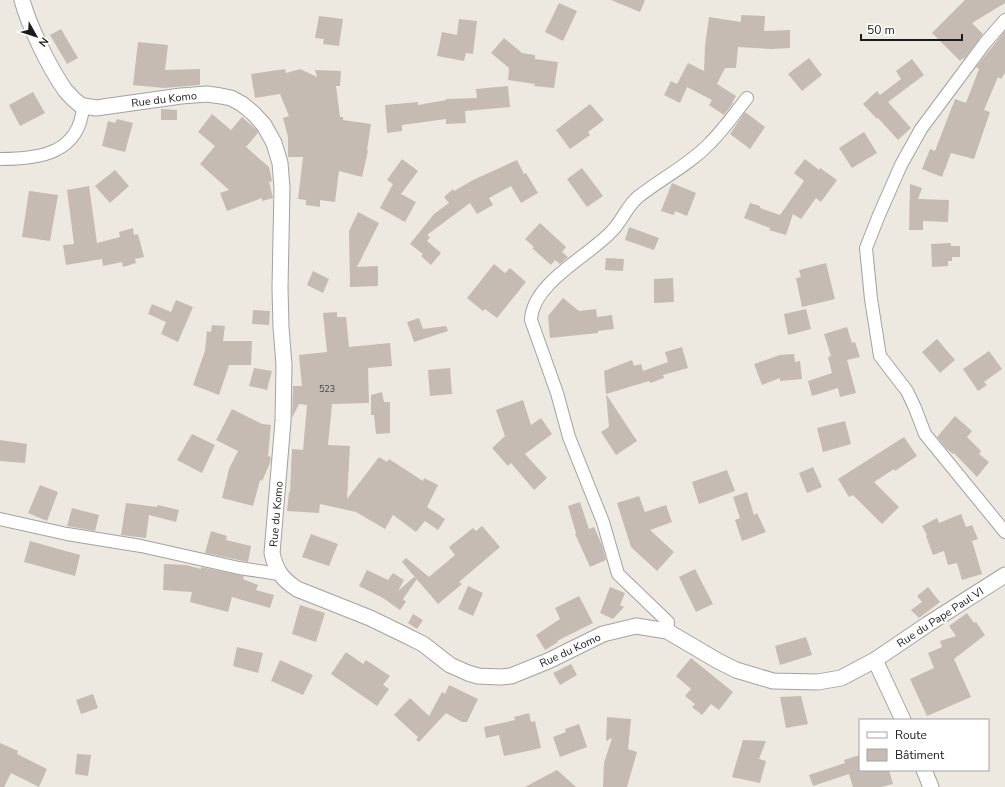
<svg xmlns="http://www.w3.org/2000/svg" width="1005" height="787" viewBox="0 0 1005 787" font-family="'Nunito Sans',sans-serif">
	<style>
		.building { fill: #c5bbb3 }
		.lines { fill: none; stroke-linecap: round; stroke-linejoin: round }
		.minor-casing { stroke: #a2a2a2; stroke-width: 14 }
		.tertiary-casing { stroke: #a2a2a2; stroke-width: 17 }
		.minor { stroke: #fff; stroke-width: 12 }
		.tertiary { stroke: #fff; stroke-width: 15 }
		.labels { text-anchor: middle; stroke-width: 4; stroke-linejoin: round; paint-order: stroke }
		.number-label { font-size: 9px; fill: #464341 }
		.street-label { font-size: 11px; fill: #1b1b1b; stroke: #fff }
	</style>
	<rect width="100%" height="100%" fill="#eee9e0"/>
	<g class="building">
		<polygon points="611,0 645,0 640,12"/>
		<polygon points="965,0 1005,0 1005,3 972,23 983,34 964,59 963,58 960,61 932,33"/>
		<polygon points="559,3 577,11 563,41 545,32"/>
		<polygon points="741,15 765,16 764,31 790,30 790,48 771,49 738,47 736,68 725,68 717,84 736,96 732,103 733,103 724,115 709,105 712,100 687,87 680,103 664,95 671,81 677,84 688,63 704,71 705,46 709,17 741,22"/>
		<polygon points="319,16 343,19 339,46 323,44 324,39 315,38"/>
		<polygon points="459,19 477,21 473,54 466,53 464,61 437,56 442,32 457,35"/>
		<polygon points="61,29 78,58 67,64 50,35"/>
		<polygon points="1005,31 1005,73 1001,79 998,77 984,110 990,112 974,159 951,153 942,177 922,169 930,149 935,151 955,99 966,103 979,69 976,67"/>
		<polygon points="504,38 522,53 535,55 535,59 558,62 554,88 534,86 535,84 508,80 509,68 491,53"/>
		<polygon points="138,42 168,45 165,70 200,69 200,85 164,88 133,85"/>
		<polygon points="809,58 822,75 802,91 788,74"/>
		<polygon points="912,59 924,75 888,102 911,128 898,140 878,118 877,119 863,104 877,91 880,95 901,79 896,71"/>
		<polygon points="285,69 286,73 300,69 317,77 315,70 341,71 340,86 336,86 340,117 343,117 343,120 371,124 367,150 368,151 362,177 339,171 335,202 320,200 320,207 306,205 306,200 298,199 303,157 288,157 288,137 283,118 289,116 280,94 255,98 251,74"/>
		<polygon points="508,86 510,107 465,111 466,123 446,124 446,119 402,125 402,131 387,133 385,105 418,102 418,105 446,100 446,99 477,98 476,89"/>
		<polygon points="33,92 45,113 20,126 9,105"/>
		<polygon points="590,104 604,120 588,132 590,135 570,149 556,130"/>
		<polygon points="161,109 177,110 177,120 161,120"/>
		<polygon points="745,112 765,127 750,149 730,134"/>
		<polygon points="212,114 231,130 242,117 257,130 258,133 246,147 269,167 272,181 269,182 273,198 262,201 262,198 227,211 220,193 229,190 200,164 215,146 198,132"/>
		<polygon points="117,119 133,123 125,152 102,146 108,121 115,123"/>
		<polygon points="864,132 877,153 852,168 839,148"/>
		<polygon points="402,159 418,171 401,194 416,202 405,222 380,208 393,184 387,180"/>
		<polygon points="805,159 819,170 820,168 837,180 821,202 816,198 801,219 793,214 786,235 769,230 770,228 744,218 750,203 760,206 760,208 780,215 804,181 794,173"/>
		<polygon points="517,160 524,174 526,173 538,193 521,203 511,186 489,198 493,205 477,214 470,203 427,235 430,237 427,241 441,253 431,265 421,256 423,254 410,244 434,214 449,203 444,197 453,189 454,191 473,180"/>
		<polygon points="582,168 603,196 587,207 567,179"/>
		<polygon points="115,170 129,186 110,203 95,186"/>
		<polygon points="672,183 696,193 687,216 675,211 674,215 661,211"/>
		<polygon points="910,184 922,188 918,199 949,200 948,222 923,221 923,230 909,230"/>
		<polygon points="89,186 97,243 120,237 119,232 133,228 134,235 138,234 144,257 135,259 136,263 123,267 122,262 103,266 102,259 66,265 63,245 74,244 67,190"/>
		<polygon points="29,191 58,195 50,241 22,237"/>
		<polygon points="358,212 379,223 357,267 378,266 378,286 350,287 349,231"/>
		<polygon points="540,223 566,247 562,252 568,257 560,264 555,260 551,265 532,248 534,247 525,239"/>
		<polygon points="629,227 659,238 654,250 625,240"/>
		<polygon points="951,243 951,246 960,246 960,257 952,257 952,261 948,261 948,266 932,267 931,244"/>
		<polygon points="606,258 624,259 623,271 605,270"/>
		<polygon points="826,263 835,299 802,307 796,278 801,277 799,270"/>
		<polygon points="494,264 505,273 510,268 526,282 497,318 485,309 483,311 467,298"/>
		<polygon points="313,271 329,279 323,293 307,285"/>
		<polygon points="673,278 674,302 654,303 654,279"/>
		<polygon points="563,298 579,311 596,309 597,317 612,315 614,329 598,331 598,333 550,338 548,316"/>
		<polygon points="176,300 193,307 178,342 161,334 166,322 148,314 152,304 171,312"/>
		<polygon points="806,309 811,329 788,335 784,314"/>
		<polygon points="253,310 270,311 269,325 252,324"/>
		<polygon points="337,312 337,317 346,317 349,347 390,343 392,366 368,368 369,403 332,404 328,445 350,446 347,499 379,457 387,462 389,459 423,481 424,478 438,485 427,507 445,519 438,530 425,521 416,532 393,515 385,529 356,512 320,504 319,513 287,511 289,492 290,492 292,449 303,450 307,405 299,404 292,418 293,386 302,386 299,355 327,352 323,313"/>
		<polygon points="419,318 423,329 446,326 448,331 414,342 407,322"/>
		<polygon points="212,325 225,326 223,341 252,341 251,365 229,365 219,395 193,385 205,351 207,331 211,332"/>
		<polygon points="847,327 852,343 855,342 860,357 847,360 856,393 840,397 838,388 812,396 808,381 832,373 828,357 831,356 824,334"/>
		<polygon points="937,339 955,360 940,373 922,352"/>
		<polygon points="682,347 688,368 663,375 664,378 650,383 649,381 606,394 637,441 616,455 601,432 609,427 604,371 632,360 634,366 641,364 643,371 668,362 665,352"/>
		<polygon points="989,351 1002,369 984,382 987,385 978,391 963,369"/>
		<polygon points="794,354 795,362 800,361 802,379 780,381 780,378 762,385 754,364 780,355"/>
		<polygon points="254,368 272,371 267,390 249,386"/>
		<polygon points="450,368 452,394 430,396 428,370"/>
		<polygon points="382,392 384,402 390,402 390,433 376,434 374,415 371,415 371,395"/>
		<polygon points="523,400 531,425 541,418 552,434 525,454 547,478 534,490 511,463 508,466 492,448 505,436 496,410"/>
		<polygon points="232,409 262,424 271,425 268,456 271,457 270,463 262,481 260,480 253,506 222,498 229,469 238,451 216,440"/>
		<polygon points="955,416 972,431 967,437 981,451 979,454 989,462 977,477 954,453 953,454 947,449 937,437"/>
		<polygon points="845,421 851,444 823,452 817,428"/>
		<polygon points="192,434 215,445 202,473 177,460"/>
		<polygon points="904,437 917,456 895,471 894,469 874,482 899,507 882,524 853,495 849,497 838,479"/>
		<polygon points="0,440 27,444 25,463 0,461"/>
		<polygon points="813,467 822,487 807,493 799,473"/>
		<polygon points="727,470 735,491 699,504 692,482"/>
		<polygon points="40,485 58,492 47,521 28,513"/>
		<polygon points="747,492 754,515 757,513 766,532 742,541 735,520 740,518 733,497"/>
		<polygon points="639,496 645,512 666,505 672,522 650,530 674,552 657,571 631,547 617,503"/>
		<polygon points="580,502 589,529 594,527 602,545 606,560 590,567 575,534 576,533 568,506"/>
		<polygon points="126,503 157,507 158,505 179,510 176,522 149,515 146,538 121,535"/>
		<polygon points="72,508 99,515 95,531 67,526"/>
		<polygon points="961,514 966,527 972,525 978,539 972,541 982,574 962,580 957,563 948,565 944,551 933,555 926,536 927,535 922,526 937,518 939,523"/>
		<polygon points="482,526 500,547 459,582 462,584 438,604 402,562 406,558 429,577 455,555 449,547 473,528 476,531"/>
		<polygon points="211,531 227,536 226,540 251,546 248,562 205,553"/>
		<polygon points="311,534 338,544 329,566 302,557"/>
		<polygon points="30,541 80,555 75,576 24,562"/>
		<polygon points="164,564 186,565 201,569 201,567 244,576 243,579 258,585 256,590 274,595 270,608 232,597 228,612 190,602 192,592 163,590"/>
		<polygon points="695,569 713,604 696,612 679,577"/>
		<polygon points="367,570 388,580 393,573 404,580 398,591 414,577 417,579 403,599 406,602 400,610 383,598 359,586"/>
		<polygon points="468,586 483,593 473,616 458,609"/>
		<polygon points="610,587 625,593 620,605 624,607 613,619 600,613"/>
		<polygon points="928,587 940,602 919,618 911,610 922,602 917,596"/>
		<polygon points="579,596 593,623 557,641 558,642 545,650 536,635 560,619 555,608"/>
		<polygon points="300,605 325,613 316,642 292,634"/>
		<polygon points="967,613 974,623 976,622 985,635 954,659 971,697 927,716 910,679 934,668 928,653 942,647 940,641 956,636 949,626"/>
		<polygon points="413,614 423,620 417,629 408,623"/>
		<polygon points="806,637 812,655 780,665 775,646"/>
		<polygon points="237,647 263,653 258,673 233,666"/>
		<polygon points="346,652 363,664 366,660 390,676 383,685 389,689 377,706 331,674"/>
		<polygon points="691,658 733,692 719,710 711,704 702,715 692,707 695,704 685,696 691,689 676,676"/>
		<polygon points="280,660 313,675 303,695 271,681"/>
		<polygon points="571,664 577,675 560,685 553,673"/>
		<polygon points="449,685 478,699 467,722 462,722 446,713 419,742 416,740 418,737 394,715 410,698 429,716 442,692 445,694"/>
		<polygon points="93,694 98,708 81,714 76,700"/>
		<polygon points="801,696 808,724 786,728 780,697"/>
		<polygon points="529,713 531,722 535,721 541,748 504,756 499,735 486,738 484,727 515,720 514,717"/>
		<polygon points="607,717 631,719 628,749 637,752 627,787 603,787 604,763 612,738 606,741"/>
		<polygon points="579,724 587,747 560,757 553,737 566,732 565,729"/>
		<polygon points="743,740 766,741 759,759 766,761 760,783 732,777"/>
		<polygon points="0,743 18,751 17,754 47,769 39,787 11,773 4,787 0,787"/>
		<polygon points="77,754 91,755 88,776 75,774"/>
		<polygon points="860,755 860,770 889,770 893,784 881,787 853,787 849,774 813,786 809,775 845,763 844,760"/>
		<polygon points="557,770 576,787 525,787"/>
	</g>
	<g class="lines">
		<defs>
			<g id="minor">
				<polyline points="1005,20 985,43 921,129 901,165 879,215 866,248 871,299 880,356 907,391 915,408 925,434 1005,532"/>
				<path d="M0,159C39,159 79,154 83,107"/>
				<polyline points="0,519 67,534 141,546 239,568 279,574"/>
				<path d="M667,631L668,622L618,574L603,522L569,437L557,393L531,320C532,283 589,256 612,231C622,221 627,206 638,197C662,178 689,165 710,143C724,129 735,113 747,98"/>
			</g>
			<g id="tertiary">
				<path d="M22,0C29,26 49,67 65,90C70,96 76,102 83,107L84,106L96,108L181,96L207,94L221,96L231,98L242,104L253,113L264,125L274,143L280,163L282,188L280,288L281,327L284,365L283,421L272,553C276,571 282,579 297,589L370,618L403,634L423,644L450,665L468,673L478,676L501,677L511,676L548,661L603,634L636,626L667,631L718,661L736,670L773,681L818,682L841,678L875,660L928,624L1005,575"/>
				<polyline points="875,660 903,720"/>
				<polyline points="924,770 931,787"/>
			</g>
		</defs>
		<use href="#minor" class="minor-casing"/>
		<use href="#tertiary" class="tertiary-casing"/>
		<use href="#minor" class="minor"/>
		<use href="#tertiary" class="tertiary"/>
	</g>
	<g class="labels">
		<g class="number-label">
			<text x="327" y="392">523</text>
		</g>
		<g class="street-label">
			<text transform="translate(164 99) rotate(-7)" y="4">Rue du Komo</text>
			<text transform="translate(276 514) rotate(-85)" y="4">Rue du Komo</text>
			<text transform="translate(940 617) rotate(-33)" y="4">Rue du Pape Paul VI</text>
			<text transform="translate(570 650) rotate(-25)" y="4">Rue du Komo</text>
		</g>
	</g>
	<rect x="859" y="719" width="130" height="52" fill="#ffffff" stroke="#a4a4a4"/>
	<rect x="867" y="732" width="20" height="6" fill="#ffffff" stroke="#a4a4a4"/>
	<text x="895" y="739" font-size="12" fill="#1b1b1b">Route</text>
	<rect x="867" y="749" width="20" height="12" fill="#c5bbb3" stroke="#a4a4a4"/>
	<text x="895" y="759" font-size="12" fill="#1b1b1b">Bâtiment</text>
	<g transform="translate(36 36) rotate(129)" stroke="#ffffff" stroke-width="3" paint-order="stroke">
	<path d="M0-3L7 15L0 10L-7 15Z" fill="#1b1b1b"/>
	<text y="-6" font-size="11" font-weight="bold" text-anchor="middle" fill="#1b1b1b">N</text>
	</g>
	<path d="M861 34v6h101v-6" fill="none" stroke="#1b1b1b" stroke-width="2"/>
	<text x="867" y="34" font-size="12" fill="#1b1b1b" stroke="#ffffff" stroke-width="3" paint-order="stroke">50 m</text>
</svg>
